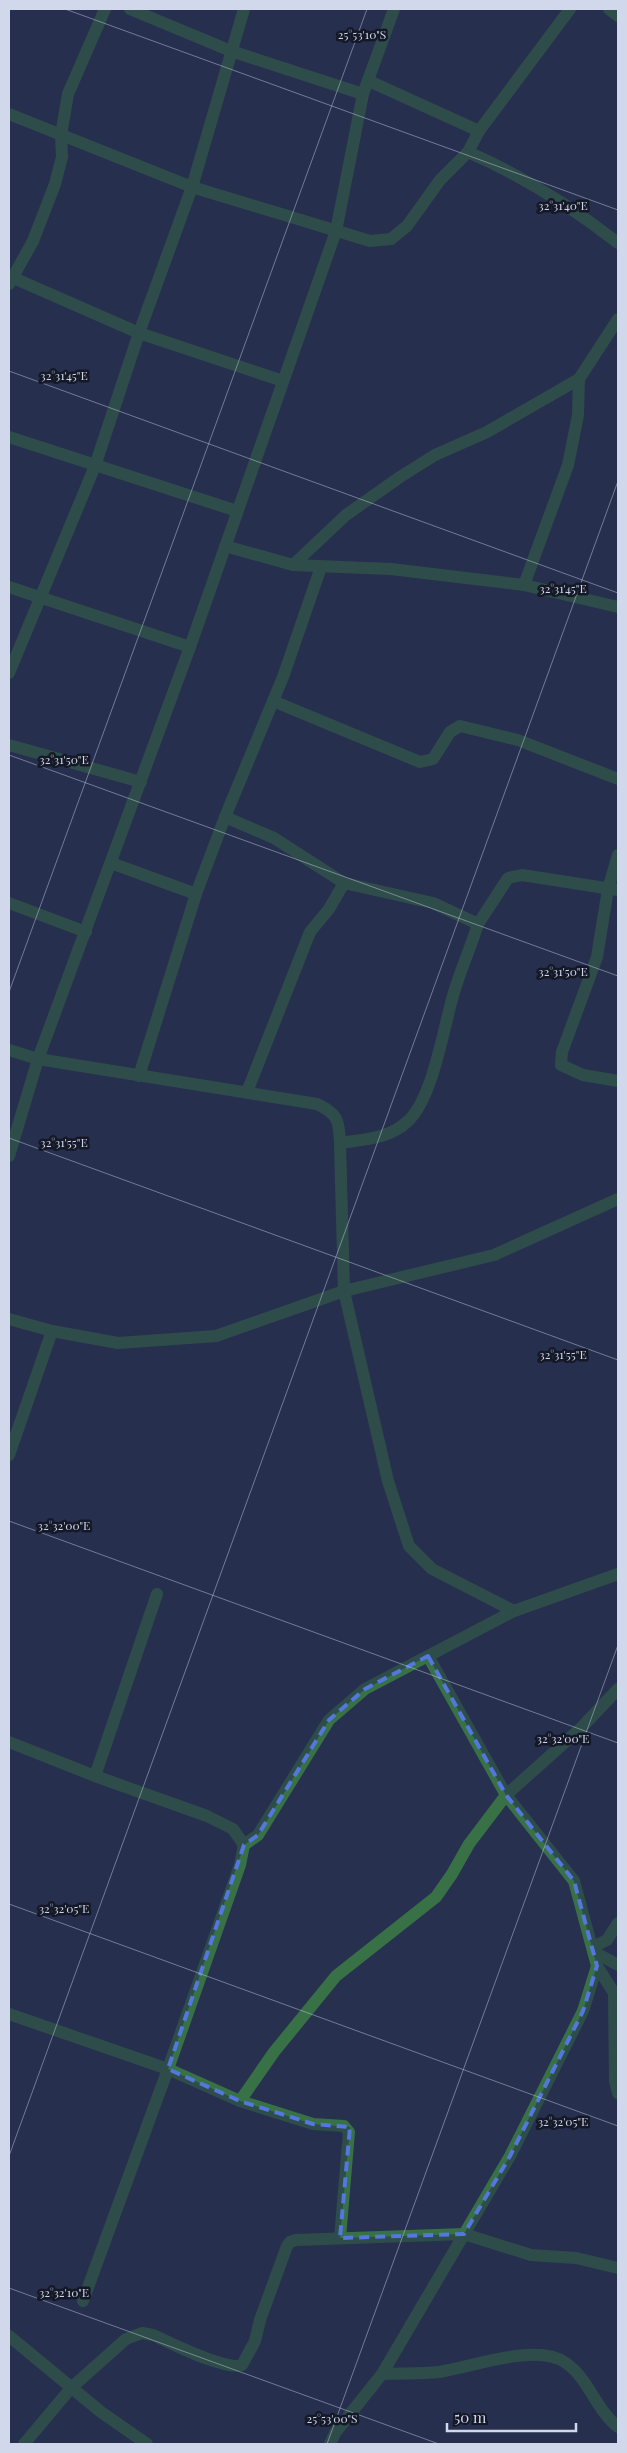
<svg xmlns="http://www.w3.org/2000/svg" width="627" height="2453" viewBox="0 0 627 2453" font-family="'Playfair Display',serif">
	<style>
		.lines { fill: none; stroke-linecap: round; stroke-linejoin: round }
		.minor { stroke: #387146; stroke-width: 12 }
		.marked { fill: none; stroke: #5377de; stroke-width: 4; stroke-dasharray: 10 6; stroke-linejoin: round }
		.ticks { fill: none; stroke: #d1d8eb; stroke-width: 1; stroke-opacity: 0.45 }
		.ticks-label { font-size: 12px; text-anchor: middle; fill: #d1d8eb; stroke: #151927; stroke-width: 5; stroke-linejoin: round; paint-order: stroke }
	</style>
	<rect width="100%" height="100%" fill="#27304e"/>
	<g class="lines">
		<g class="minor">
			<polyline points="130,9 231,51 363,94"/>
			<polyline points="609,9 618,16"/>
			<polyline points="369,81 479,131"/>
			<polyline points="9,114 192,187 370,241 391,239 407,226 440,180 468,152 479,131 570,9"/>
			<path d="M468,152C521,175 572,207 618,243"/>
			<polyline points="9,276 139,333 283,381"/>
			<polyline points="9,284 33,241 55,184 62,157 61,135 68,94 105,9"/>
			<polyline points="9,437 237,511"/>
			<polyline points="225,546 293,565 391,569 524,585 618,607"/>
			<polyline points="293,565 346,515 400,477 435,455 487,432 579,379 618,319"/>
			<polyline points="524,585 568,465 578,415 579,379"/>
			<polyline points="9,587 190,647"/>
			<polyline points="9,673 95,466 139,333 192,187 244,9"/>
			<polyline points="273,701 420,762 433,759 450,732 460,726 518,740 618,779"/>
			<polyline points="9,745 141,782"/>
			<path d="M225,817L274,838L344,883L433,903L478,924C471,946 462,967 455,989C444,1023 434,1097 408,1121C389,1139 365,1139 340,1143"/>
			<polyline points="618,855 608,889 597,957 562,1052 561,1065 583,1075 618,1081"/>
			<polyline points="111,863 196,894"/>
			<polyline points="9,903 86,932"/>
			<polyline points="478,924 508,878 522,875 618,890"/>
			<path d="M9,1050L38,1059L317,1104C338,1114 339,1120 340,1143L344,1291L388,1481L409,1546L432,1569L514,1611"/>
			<polyline points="139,1076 196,894 225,817 283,677 321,567"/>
			<polyline points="247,1092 310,932 329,909 344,883"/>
			<polyline points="9,1156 38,1059 190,647 336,231 363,94 394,9"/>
			<polyline points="9,1319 52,1331 118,1343 216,1336 344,1291 494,1255 618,1199"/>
			<polyline points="9,1455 52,1331"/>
			<polyline points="9,1742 95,1776 207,1816 233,1829 244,1845 240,1865 168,2069 83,2301"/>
			<polyline points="95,1776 157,1594"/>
			<polyline points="244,1845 258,1835 329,1720 365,1689 514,1611 618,1574"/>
			<polyline points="593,1947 607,1940 618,1923"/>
			<polyline points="594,1952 618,1965"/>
			<polyline points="597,1966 614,1993 615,2081 618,2093"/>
			<polyline points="9,2014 168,2069 240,2101 313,2124 344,2126 349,2132 340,2238"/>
			<polyline points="240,2101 274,2052 336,1976 436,1897 452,1874 469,1844 506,1795 581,1728 618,1689"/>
			<polyline points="9,2336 101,2412 147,2444"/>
			<path d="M382,2374C401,2373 421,2374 439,2372C473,2367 537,2342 566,2363C589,2379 596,2410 618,2427"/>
			<path d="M24,2444L71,2388L126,2339L142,2333L153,2335C171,2343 225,2371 242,2365L255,2341L260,2320L287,2246L290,2242L296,2240L464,2234L531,2255L576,2258L618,2268"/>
			<polyline points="330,2444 335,2433 382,2374 510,2156 583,2011 597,1966 574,1881 506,1795 428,1656"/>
		</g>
	</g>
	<path d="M0 0H627V2453H0ZM428,1656L506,1795L574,1881L597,1966L583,2011L510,2156L464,2234L340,2238L350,2127L313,2124L240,2101L168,2069L244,1845L258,1835L329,1720L365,1689Z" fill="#27304e" fill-opacity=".55" fill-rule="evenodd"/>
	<path class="marked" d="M428,1656L506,1795L574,1881L597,1966L583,2011L510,2156L464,2234L340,2238L350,2127L313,2124L240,2101L168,2069L244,1845L258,1835L329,1720L365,1689Z"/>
	<path class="ticks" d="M65,9L618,210M9,371L618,593M9,755L618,976M9,992L367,9M9,1138L618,1360M9,1521L618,1743M9,1904L618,2126M9,2156L618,481M9,2288L439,2444M327,2444L618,1645"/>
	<g class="ticks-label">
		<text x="362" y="39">25°53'10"S</text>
		<text x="563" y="210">32°31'40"E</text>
		<text x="64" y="380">32°31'45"E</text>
		<text x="563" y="593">32°31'45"E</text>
		<text x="64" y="764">32°31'50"E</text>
		<text x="563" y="976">32°31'50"E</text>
		<text x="64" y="1147">32°31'55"E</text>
		<text x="563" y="1359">32°31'55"E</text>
		<text x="64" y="1530">32°32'00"E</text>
		<text x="563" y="1743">32°32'00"E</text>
		<text x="64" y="1913">32°32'05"E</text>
		<text x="563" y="2126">32°32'05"E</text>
		<text x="64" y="2297">32°32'10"E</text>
		<text x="332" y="2423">25°53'00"S</text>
	</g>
	<rect width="627" height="2453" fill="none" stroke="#d1d8eb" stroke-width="20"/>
	<path d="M447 2423v8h129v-8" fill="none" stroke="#d1d8eb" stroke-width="2.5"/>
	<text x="454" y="2423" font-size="15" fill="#d1d8eb" stroke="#151927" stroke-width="4" paint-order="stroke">50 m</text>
</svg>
